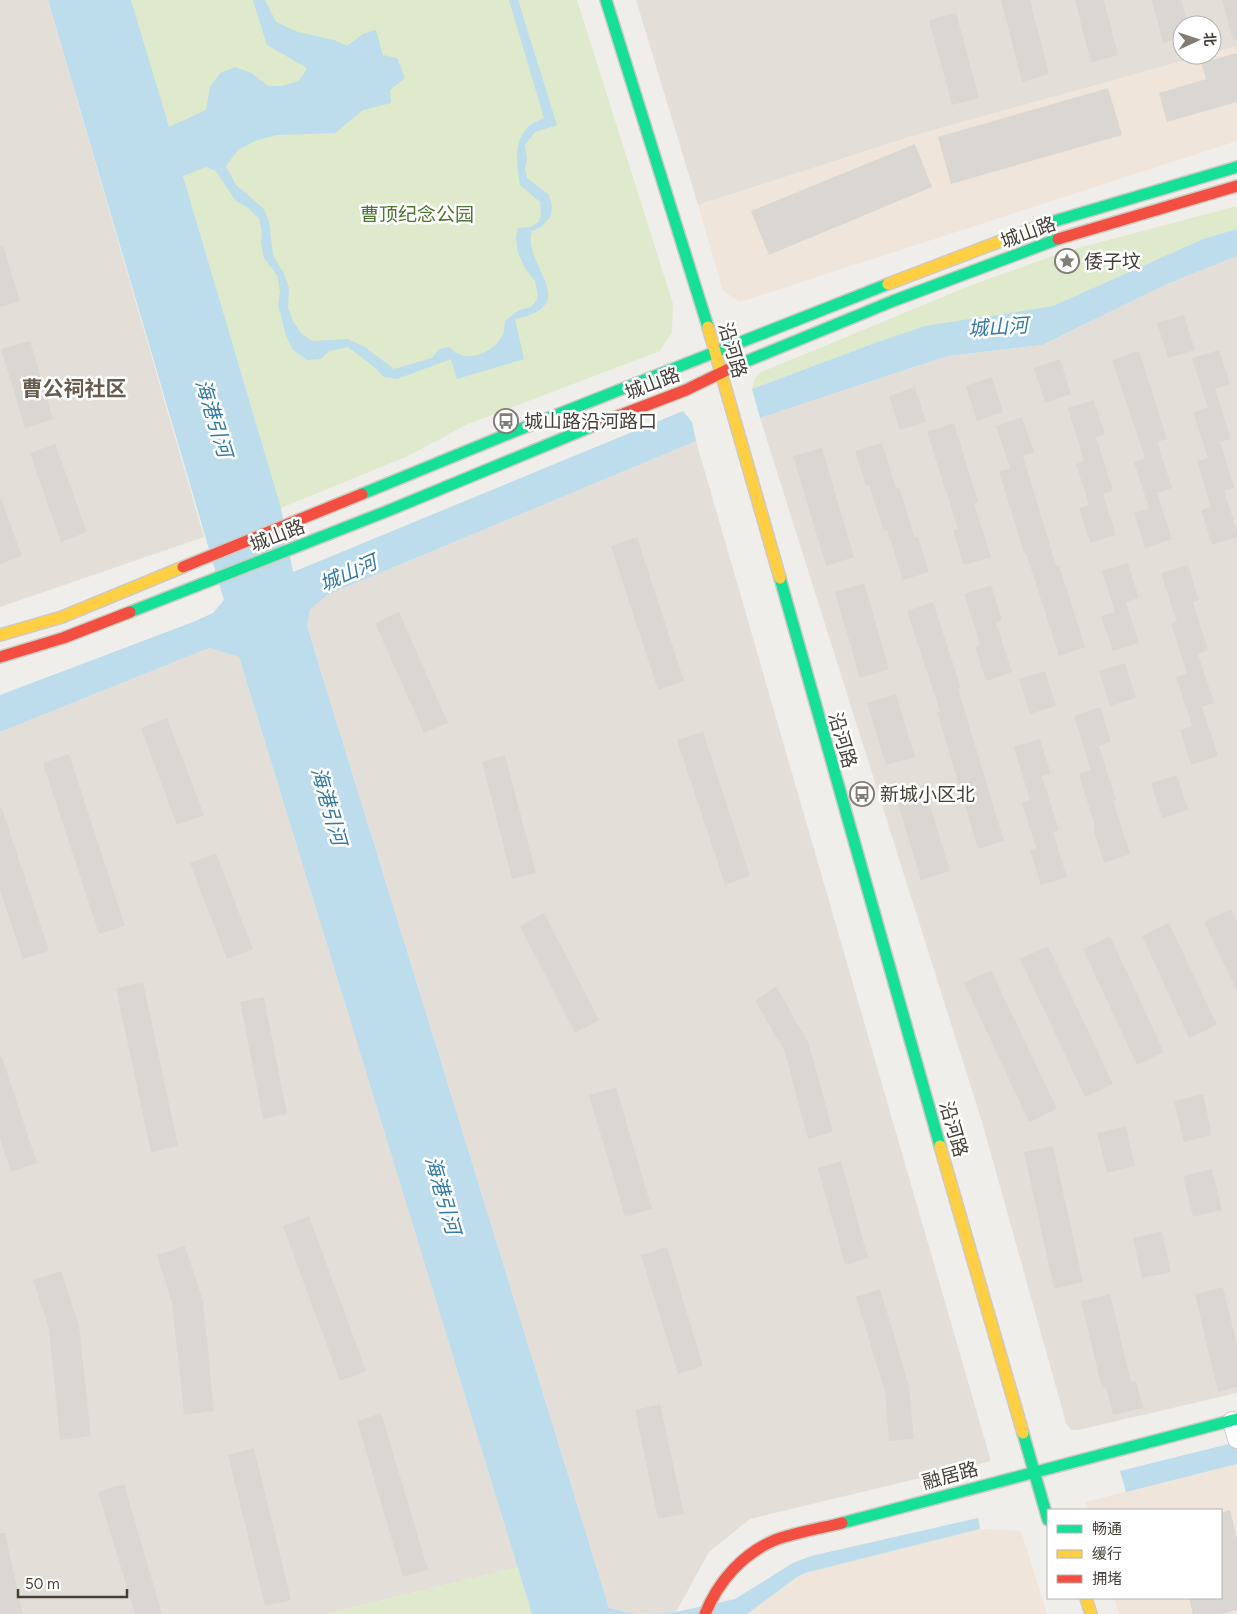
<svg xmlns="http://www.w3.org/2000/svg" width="1237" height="1614" viewBox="0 0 1237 1614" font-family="Figtree,'Noto Sans SC',sans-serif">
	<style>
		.residential { fill: #e3dfd8 }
		.commercial { fill: #efe5db }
		.green { fill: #dfe9cb }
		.water { fill: #bddcec }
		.building { fill: #dad7d2 }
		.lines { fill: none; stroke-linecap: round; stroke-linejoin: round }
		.street-casing { stroke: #ceccc7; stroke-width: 20 }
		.fast-casing { stroke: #cecac1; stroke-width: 14 }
		.slow-casing { stroke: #cecac1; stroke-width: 14 }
		.jam-casing { stroke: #cecac1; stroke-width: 14 }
		.street { stroke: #fdfcfc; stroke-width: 18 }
		.fast { stroke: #16e098; stroke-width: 11 }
		.slow { stroke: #ffcf43; stroke-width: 11 }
		.jam { stroke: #f24e42; stroke-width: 11 }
		.labels { text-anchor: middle; stroke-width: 5; stroke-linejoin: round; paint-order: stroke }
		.park-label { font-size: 19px; fill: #4c752d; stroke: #fff }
		.street-label { font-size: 19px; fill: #463f37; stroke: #fff }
		.poi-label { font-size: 19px; fill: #463f37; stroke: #fff; text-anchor: start }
		.water-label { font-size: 20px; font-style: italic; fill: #337ba4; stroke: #fff }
		.quarter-label { font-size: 21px; font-weight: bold; fill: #685c4e; stroke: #fff }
	</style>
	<rect width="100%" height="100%" fill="#f0eeea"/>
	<g class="residential">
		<polygon points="0,0 48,0 204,537 0,607"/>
		<polygon points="636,0 1237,0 1237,46 1212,53 1212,25 1182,25 1182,55 1205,55 916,135 698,205"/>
		<polygon points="1237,256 1237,1393 1078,1430 1071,1430 1066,1423 982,1122 760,418 948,356 1042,345 1167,284"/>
		<polygon points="696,441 991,1461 750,1519 709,1552 676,1612 637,1614 609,1608 307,626 310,610 327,595"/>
		<polygon points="209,648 239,657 518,1567 327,1614 0,1614 0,732"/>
	</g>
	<g class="commercial">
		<polygon points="1237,46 1237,141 740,302 723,291 698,205 916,135 1205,55 1212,55 1212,53"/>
		<polygon points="1237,1464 1237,1614 1119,1614 1114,1598 1221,1598 1221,1510 1087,1510 1085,1502"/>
		<polygon points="980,1529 1021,1531 1047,1614 747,1614 797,1577 805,1573"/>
	</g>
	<g class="green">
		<polygon points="131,0 577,0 673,304 672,332 660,351 468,424 408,456 281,508"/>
		<polygon points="1237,206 1237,229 1203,239 1053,306 995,315 872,344 752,389 754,381 759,373 969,286 1067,251"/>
		<polygon points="518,1567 532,1614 327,1614"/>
	</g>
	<g class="water">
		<path d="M48,0H131L169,127L206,110L210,87L220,73L235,67L251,73L268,86H282L299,81L307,68L267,45L253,0H265L276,22L298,32L334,40L347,46L363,34L375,30C380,38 379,46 383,55L397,58L405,78L390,90L391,103L363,110L335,133L276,135L255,141L238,150L226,166L236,185L263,208L269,221L273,255L284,274L289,288L288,308L293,321L301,333L312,341L347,339L365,347L394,369L432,358L439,349L450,347C464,366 495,353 503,334C505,330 504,325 505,321L519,310L531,307L538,298L535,281L525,268L518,253L516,237L518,228L531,227L538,222L541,215L540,202L520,185C517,166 513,143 527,128C531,123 539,121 544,118L509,0H518L557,125L535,132L525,145L527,160L525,169L527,178L549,195L552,207L551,216L541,227L532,231C521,265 585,304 515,319L524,359L457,379L451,359L397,379L384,377L373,366L348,347L329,351L321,359L307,360L293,350L286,336L278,304L280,291L277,275L264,258L261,243L262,233L259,219L248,208L235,200L216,171L206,167L183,176L281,508L293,572L683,411L692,422L696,441L327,595L310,610L307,626L609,1608L637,1614H532L239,657L209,648L0,732V695L193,622L213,613L224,600Z"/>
		<polygon points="1237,229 1237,256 1167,284 1042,345 948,356 760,418 752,389 872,344 925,326 1053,306 1203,239"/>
		<polygon points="1237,1442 1237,1464 1126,1492 1120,1471"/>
		<polygon points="978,1518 980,1529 805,1573 797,1577 747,1614 642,1614 676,1612 735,1599 793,1563 811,1556"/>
	</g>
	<g class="building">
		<polygon points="1001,0 1030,0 1049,74 1022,82"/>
		<polygon points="1075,0 1104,0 1118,55 1091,63"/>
		<polygon points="1152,0 1181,0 1188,25 1182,25 1182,38 1163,43"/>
		<polygon points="1222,0 1237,0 1237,40 1233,40"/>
		<polygon points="956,13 979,98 952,105 929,20"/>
		<polygon points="1237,53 1237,102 1167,122 1159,93 1206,79 1201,63"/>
		<polygon points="1108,88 1122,135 951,184 938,137"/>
		<polygon points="915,144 932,187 769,255 751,211"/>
		<polygon points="0,246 3,246 20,301 0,307"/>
		<polygon points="1184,315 1195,350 1168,358 1157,323"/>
		<polygon points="30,341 53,419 25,428 1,349"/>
		<polygon points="1219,350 1230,384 1215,389 1231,439 1220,442 1234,488 1224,491 1237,531 1237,537 1212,545 1201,510 1211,507 1197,461 1208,458 1193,412 1208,408 1192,358"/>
		<polygon points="1139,351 1167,439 1157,442 1172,488 1157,493 1172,539 1145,548 1134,513 1149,508 1134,462 1145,458 1112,360"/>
		<polygon points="1060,359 1071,394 1045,403 1034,368"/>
		<polygon points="992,377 1003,412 977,421 966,386"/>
		<polygon points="915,387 926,422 900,430 889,396"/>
		<polygon points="1094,400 1105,435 1096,437 1113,491 1103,494 1116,535 1090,543 1079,508 1089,505 1076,464 1084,461 1068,408"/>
		<polygon points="1022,417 1034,452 1023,456 1056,565 1059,565 1085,647 1059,656 1026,553 1024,553 999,472 1010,468 996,426"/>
		<polygon points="954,423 978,502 974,504 991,557 964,565 953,530 958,529 927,432"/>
		<polygon points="882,443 896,488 899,487 915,538 918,537 929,572 903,580 887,530 884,531 869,485 866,486 855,451"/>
		<polygon points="55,444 87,532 61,542 30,453"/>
		<polygon points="822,448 854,557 826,566 793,456"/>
		<polygon points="0,498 1,498 22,556 0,564"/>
		<polygon points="637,537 684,681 658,690 611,546"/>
		<polygon points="1128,563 1139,598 1126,602 1139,643 1113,651 1101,616 1115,612 1102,571"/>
		<polygon points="1188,565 1199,600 1193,602 1208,650 1198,654 1214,703 1202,707 1218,756 1191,765 1180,730 1192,726 1176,677 1187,673 1171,624 1177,622 1161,573"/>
		<polygon points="864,583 889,669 860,678 835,592"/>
		<polygon points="991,585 1002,620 996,622 1012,672 986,681 975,646 980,644 964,594"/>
		<polygon points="933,602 961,688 958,689 1004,841 978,849 937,712 940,711 907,611"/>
		<polygon points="399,612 448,723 424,733 375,623"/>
		<polygon points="1125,663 1136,698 1110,706 1099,671"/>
		<polygon points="1045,671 1056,706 1030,714 1019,679"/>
		<polygon points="896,694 915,757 886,765 867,703"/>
		<polygon points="1100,707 1111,742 1099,746 1116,800 1113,801 1130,854 1104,863 1093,828 1095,827 1079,774 1091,770 1074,716"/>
		<polygon points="167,718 204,815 177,825 141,728"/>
		<polygon points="703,732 750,876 725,885 677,740"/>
		<polygon points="1040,739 1051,774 1042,776 1059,830 1053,832 1067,877 1041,885 1030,850 1036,848 1022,803 1030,801 1014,747"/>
		<polygon points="69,754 125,926 99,934 43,763"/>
		<polygon points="505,755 536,873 512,879 482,762"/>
		<polygon points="1177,775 1188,810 1162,818 1151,783"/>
		<polygon points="924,785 950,871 921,880 895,794"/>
		<polygon points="0,808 2,808 49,951 23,959 0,890"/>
		<polygon points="216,853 253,949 227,959 190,863"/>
		<polygon points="1231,909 1237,921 1237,991 1204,922"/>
		<polygon points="544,913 599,1020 575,1033 520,926"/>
		<polygon points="1169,923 1217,1025 1189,1038 1142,936"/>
		<polygon points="1110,936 1164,1052 1137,1065 1083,949"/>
		<polygon points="1048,946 1113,1084 1085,1097 1020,959"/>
		<polygon points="991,970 1057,1109 1029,1122 964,983"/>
		<polygon points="143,982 178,1146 151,1152 116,988"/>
		<polygon points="776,986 809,1044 833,1132 808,1139 784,1050 755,1001"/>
		<polygon points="264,997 287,1114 263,1119 240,1002"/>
		<polygon points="0,1057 2,1057 37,1163 11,1172 0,1138"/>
		<polygon points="616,1087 652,1209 625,1217 589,1095"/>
		<polygon points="1203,1094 1212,1135 1184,1142 1174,1101"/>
		<polygon points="1126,1126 1135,1166 1107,1173 1097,1133"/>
		<polygon points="1053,1146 1083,1282 1054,1289 1024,1152"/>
		<polygon points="841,1161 868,1258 845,1265 818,1168"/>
		<polygon points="1212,1169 1222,1210 1193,1217 1183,1176"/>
		<polygon points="309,1216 366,1371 340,1381 283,1226"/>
		<polygon points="1162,1231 1171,1272 1142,1278 1133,1238"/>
		<polygon points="185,1246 203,1301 214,1411 184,1415 172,1303 157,1255"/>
		<polygon points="667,1247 703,1366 678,1374 641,1255"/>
		<polygon points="61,1271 79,1326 91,1436 60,1440 49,1328 33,1280"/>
		<polygon points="1223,1287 1237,1345 1237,1387 1218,1392 1195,1294"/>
		<polygon points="880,1289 909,1386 914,1439 889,1441 885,1392 856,1297"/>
		<polygon points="1110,1294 1131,1382 1136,1381 1143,1408 1113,1415 1106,1387 1102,1388 1081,1301"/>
		<polygon points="660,1404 684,1514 658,1519 635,1410"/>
		<polygon points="381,1413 428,1570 403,1577 357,1421"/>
		<polygon points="254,1448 291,1600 265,1606 228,1455"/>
		<polygon points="124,1484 162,1614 135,1614 98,1492"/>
		<polygon points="1230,1510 1237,1538 1237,1610 1221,1614 1193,1614 1189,1598 1221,1598 1221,1513"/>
		<polygon points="0,1533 5,1533 23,1614 0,1614"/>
	</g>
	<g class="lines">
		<defs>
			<polyline id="street" points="1232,1421 1237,1439"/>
			<g id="fast">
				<polyline points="606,0 708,327"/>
				<polyline points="1048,223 1237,167"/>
				<polyline points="735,366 893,301 1058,239"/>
				<polyline points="362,494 508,434 888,284"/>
				<polyline points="780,578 940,1146"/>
				<polyline points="130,612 385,512 600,423"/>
				<polyline points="1023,1433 1048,1520"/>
				<polyline points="842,1523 1237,1419"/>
			</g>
			<g id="slow">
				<polyline points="888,284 1048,223"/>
				<polyline points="708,327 780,578"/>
				<polyline points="0,635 62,617 183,567"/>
				<polyline points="940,1146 1023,1433"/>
				<polyline points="1086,1598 1091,1614"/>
			</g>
			<g id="jam">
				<polyline points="1058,239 1237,186"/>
				<polyline points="600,423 686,390 735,366"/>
				<polyline points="183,567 362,494"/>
				<polyline points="0,657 63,638 130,612"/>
				<path d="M705,1614C718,1582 742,1554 775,1540C793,1533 822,1528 842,1523"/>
			</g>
		</defs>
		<use href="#street" class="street-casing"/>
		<use href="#fast" class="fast-casing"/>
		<use href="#slow" class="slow-casing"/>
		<use href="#jam" class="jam-casing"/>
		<use href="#street" class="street"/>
		<use href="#fast" class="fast"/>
		<use href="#slow" class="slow"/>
		<use href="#jam" class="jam"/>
	</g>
	<defs>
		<symbol id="sight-ring" viewBox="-11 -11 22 22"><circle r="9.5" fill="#fff" stroke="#827c76" stroke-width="1.5"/><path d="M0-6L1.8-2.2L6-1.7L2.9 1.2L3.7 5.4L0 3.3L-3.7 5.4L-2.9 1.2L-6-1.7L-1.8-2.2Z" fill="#827c76"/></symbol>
		<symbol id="bus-ring" viewBox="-11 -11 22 22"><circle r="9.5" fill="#fff" stroke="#827c76" stroke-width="1.5"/><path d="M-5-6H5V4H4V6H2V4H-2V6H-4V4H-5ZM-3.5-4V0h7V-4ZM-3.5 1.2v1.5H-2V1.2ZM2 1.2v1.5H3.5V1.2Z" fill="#827c76"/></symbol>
	</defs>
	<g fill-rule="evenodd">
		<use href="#sight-ring" x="1053" y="247" width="28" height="28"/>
		<use href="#bus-ring" x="492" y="407" width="28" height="28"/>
		<use href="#bus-ring" x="848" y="780" width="28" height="28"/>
	</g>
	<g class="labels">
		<g class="park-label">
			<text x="417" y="221">曹顶纪念公园</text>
		</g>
		<g class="street-label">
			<text transform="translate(1028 232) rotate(-20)" y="7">城山路</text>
			<text transform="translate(733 350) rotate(74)" y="7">沿河路</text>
			<text transform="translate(652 383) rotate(-21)" y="7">城山路</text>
			<text transform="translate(277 535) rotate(-21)" y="7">城山路</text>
			<text transform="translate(843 740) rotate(74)" y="7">沿河路</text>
			<text transform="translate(954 1129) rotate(74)" y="7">沿河路</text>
			<text transform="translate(950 1475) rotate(-15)" y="7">融居路</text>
		</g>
		<g class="poi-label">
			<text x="1084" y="268">倭子坟</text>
			<text x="524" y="428">城山路沿河路口</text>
			<text x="880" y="801">新城小区北</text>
		</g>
		<g class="water-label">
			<text transform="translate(998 327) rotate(-4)" y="7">城山河</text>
			<text transform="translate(214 418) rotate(73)" y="7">海港引河</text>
			<text transform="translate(348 573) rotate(-24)" y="7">城山河</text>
			<text transform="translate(329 806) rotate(74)" y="7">海港引河</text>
			<text transform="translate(443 1195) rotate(74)" y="7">海港引河</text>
		</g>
		<g class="quarter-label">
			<text x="74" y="396">曹公祠社区</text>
		</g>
	</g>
	<rect x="1047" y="1509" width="175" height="90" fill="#ffffff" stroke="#b5b2af"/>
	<rect x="1057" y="1525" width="25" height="8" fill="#16e098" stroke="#b5b2af"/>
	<text x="1092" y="1534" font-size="15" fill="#463f37">畅通</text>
	<rect x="1057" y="1550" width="25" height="8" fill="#ffcf43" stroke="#b5b2af"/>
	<text x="1092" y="1559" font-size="15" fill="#463f37">缓行</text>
	<rect x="1057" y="1575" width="25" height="8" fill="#f24e42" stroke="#b5b2af"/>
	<text x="1092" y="1584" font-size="15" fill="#463f37">拥堵</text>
	<g transform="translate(1197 40) rotate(87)"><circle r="24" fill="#ffffff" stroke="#b5b2af"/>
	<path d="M0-4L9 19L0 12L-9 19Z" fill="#827c76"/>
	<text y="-8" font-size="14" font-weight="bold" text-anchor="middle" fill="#463f37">北</text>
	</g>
	<path d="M18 1589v8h109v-8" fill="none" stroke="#463f37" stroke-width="2.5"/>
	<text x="25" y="1589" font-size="15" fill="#463f37" stroke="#ffffff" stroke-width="4" paint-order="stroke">50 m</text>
</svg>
